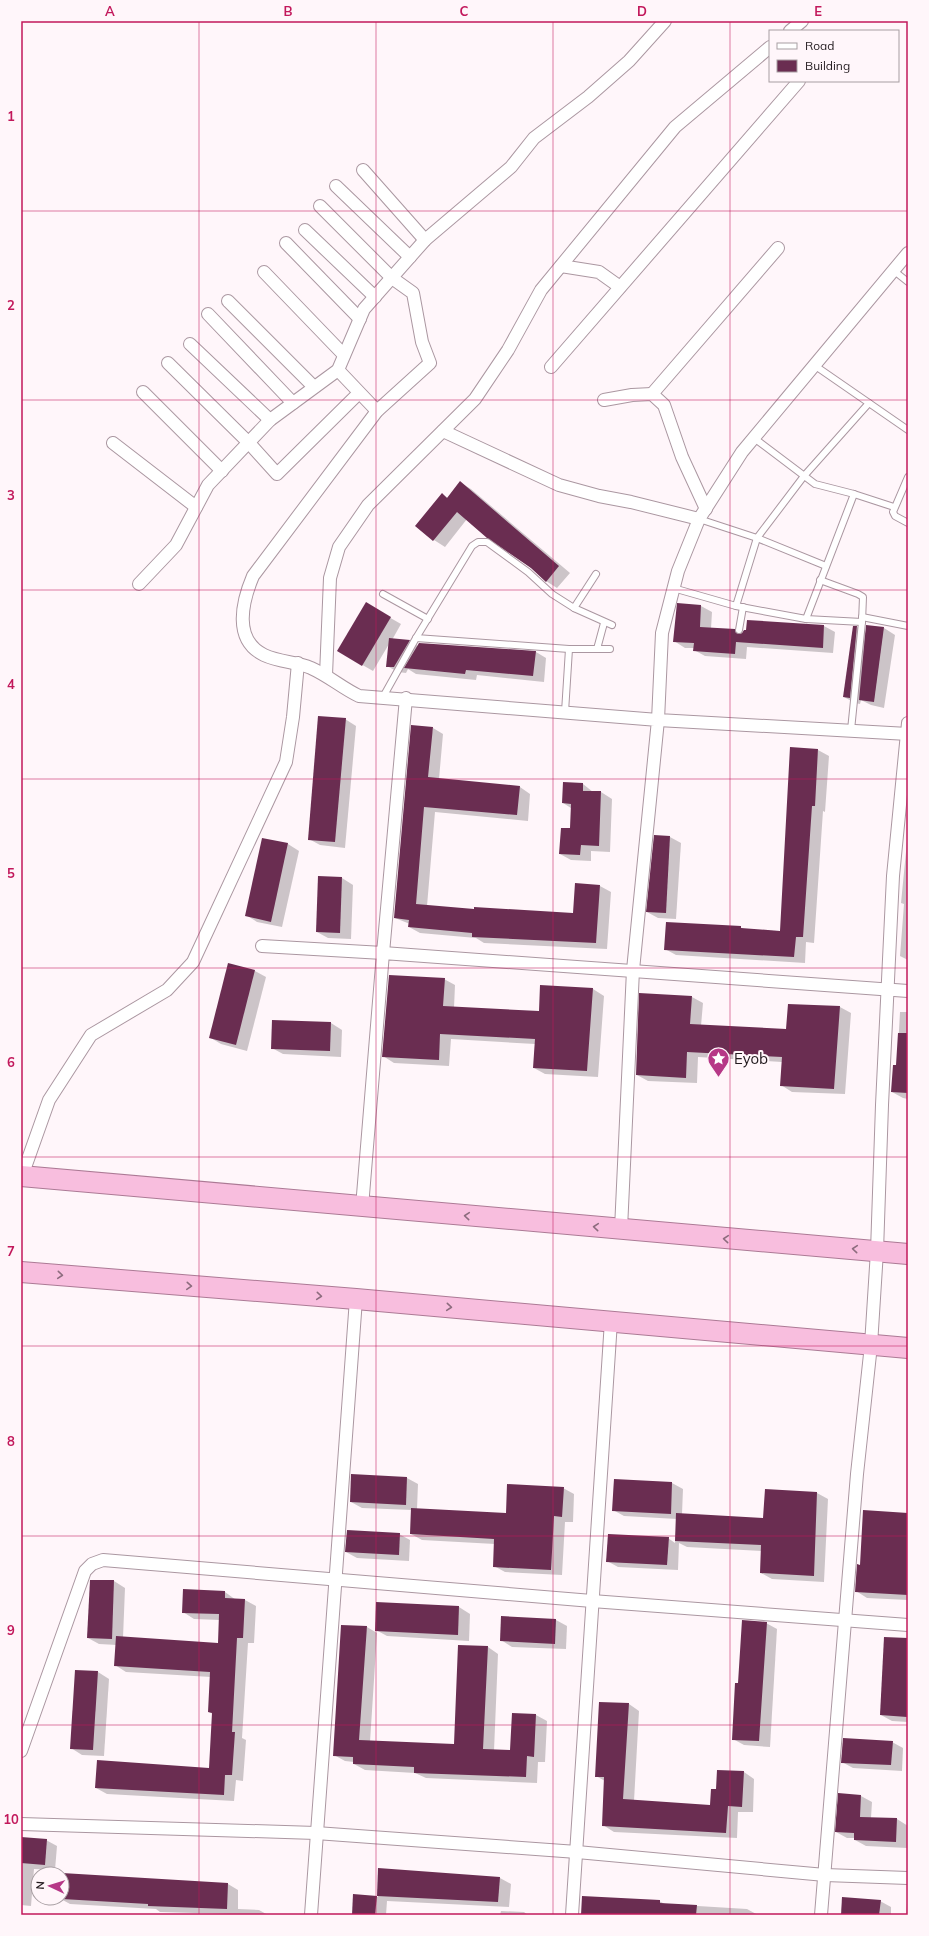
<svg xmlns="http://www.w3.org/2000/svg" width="929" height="1936" viewBox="0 0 929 1936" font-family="Mulish,sans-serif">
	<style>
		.shadow { fill: #0003 }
		.building { fill: #6a2d51 }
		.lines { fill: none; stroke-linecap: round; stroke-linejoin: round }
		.service-casing { stroke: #ab97a1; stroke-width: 8 }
		.minor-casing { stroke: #ab97a1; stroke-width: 14 }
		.trunk-casing { stroke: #ac7a95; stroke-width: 22 }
		.service { stroke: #fff; stroke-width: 6 }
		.minor { stroke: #fff; stroke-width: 12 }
		.trunk { stroke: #f8bede; stroke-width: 20 }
		.oneway { stroke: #8d6c7e }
		.grid { fill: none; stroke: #c2185b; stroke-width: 1; stroke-opacity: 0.55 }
		.labels { text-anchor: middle; stroke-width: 4; stroke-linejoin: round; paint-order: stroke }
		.poi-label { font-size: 15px; fill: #221a1e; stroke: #fff6fa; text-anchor: start }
		.neatline { fill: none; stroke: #c2185b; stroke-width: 1.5 }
		.grid-label { font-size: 13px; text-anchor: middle; font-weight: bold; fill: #c2185b }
	</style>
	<rect width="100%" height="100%" fill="#fff6fa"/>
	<g class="shadow">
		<polygon points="461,483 471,489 570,573 557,588 546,581 531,568 467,519 445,547 434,540 416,526 442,494 448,498"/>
		<polygon points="366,604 401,624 392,640 409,641 418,646 536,652 546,658 544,682 477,675 476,680 416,674 408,669 406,673 398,672 387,666 389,644 373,671 338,651"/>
		<polygon points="678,604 701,606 712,612 711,629 734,630 741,634 824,626 835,632 833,653 747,647 746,659 705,656 694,650 694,648 685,648 674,641"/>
		<polygon points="867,626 884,628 895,635 884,708 871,705 861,700 860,704 855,703 844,697 857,627 866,633"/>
		<polygon points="319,717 345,719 356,726 345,848 320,845 309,839"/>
		<polygon points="433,728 443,734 439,779 520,787 530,794 528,821 435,812 427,906 475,910 574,914 600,886 611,892 607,949 484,943 476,938 420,933 409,927 410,924 395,918"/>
		<polygon points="818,750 829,756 825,812 823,811 814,943 806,942 805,963 676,955 665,949 740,927 745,930 780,932"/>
		<polygon points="583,784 593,792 601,792 612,799 610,852 591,851 591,861 571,860 560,854 571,829 571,808 563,803"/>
		<polygon points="908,831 908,960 900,956 904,904 901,903"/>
		<polygon points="655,836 670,837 681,843 676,919 658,918 647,912"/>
		<polygon points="263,839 288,844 299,851 282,927 257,922 246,915"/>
		<polygon points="342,878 353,885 351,939 328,938 317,932"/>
		<polygon points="229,964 255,971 266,977 247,1051 221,1044 211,1038"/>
		<polygon points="444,979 455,985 454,1008 540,1012 593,989 604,996 598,1077 545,1074 534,1068 535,1044 451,1039 449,1066 394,1063 383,1056"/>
		<polygon points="692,997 703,1003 701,1026 787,1030 840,1007 851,1013 845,1094 792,1092 781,1085 782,1062 698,1057 697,1083 648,1081 637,1075"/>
		<polygon points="900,1012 908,1012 908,1099 903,1098 892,1092 897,1066"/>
		<polygon points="273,1021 331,1023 342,1030 341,1057 283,1054 272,1048"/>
		<polygon points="407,1478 418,1484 417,1509 506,1514 563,1488 574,1494 573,1522 565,1522 562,1575 505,1572 494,1566 495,1544 422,1540 411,1534 412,1510 362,1508 351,1502"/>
		<polygon points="614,1480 672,1483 683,1489 682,1514 764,1519 817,1493 828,1499 824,1582 772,1579 761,1573 762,1551 687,1547 679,1543 678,1570 618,1567 607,1561 668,1538 675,1543 677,1519 624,1516 613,1510"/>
		<polygon points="908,1514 908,1600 867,1598 856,1591 861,1566"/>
		<polygon points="399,1534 410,1540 409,1561 357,1558 346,1552"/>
		<polygon points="114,1581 125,1588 123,1638 219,1644 220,1620 194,1619 183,1612 225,1592 236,1600 245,1600 256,1606 254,1643 248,1643 242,1738 246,1740 243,1781 236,1780 234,1801 107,1794 96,1788 210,1770 213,1714 209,1712 211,1677 126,1672 115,1665 117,1645 99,1644 88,1638"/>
		<polygon points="377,1603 459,1607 470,1614 469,1641 387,1636 376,1630"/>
		<polygon points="502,1617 556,1620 567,1626 566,1649 512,1647 501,1640"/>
		<polygon points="766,1623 777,1629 770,1747 744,1745 733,1739 739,1684"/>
		<polygon points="367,1627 377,1633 370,1742 455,1745 488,1647 498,1654 494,1751 511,1751 513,1714 536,1715 547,1721 545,1762 538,1762 537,1783 426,1778 415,1773 365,1770 354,1764 354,1762 345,1761 334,1755"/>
		<polygon points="885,1638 908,1639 908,1722 892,1721 881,1715"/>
		<polygon points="98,1672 109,1679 104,1756 82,1755 71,1748"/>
		<polygon points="629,1704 639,1711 634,1801 711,1806 717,1790 744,1772 754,1779 753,1812 738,1812 737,1838 614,1832 603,1825 605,1781 596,1776"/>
		<polygon points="892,1742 903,1748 902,1771 853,1768 842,1762"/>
		<polygon points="861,1796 872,1802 871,1818 897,1819 908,1826 907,1848 866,1846 855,1840 855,1838 847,1838 836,1832"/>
		<polygon points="21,1838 46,1840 57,1846 55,1870 34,1869 31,1906 21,1905"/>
		<polygon points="379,1869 500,1878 511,1884 509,1907 387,1901 386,1915 353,1915 354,1895 378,1897"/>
		<polygon points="62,1874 228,1884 238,1890 238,1909 259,1910 268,1915 160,1912 156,1909 70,1904 59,1898 62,1898"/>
		<polygon points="659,1901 665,1904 747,1909 758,1915 582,1915"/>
		<polygon points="880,1901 891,1907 891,1915 842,1915"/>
		<polygon points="907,1903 908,1904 908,1915 906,1915"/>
		<polygon points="501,1911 524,1912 528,1915 500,1915"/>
	</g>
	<g class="building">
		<polygon points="460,481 559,566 546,582 531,568 487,538 457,512 433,541 415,526 442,493 447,498"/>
		<polygon points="366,602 391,617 362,666 337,651"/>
		<polygon points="677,603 701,605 700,627 735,629 736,633 739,634 742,633 744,630 746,630 747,620 824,625 823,648 736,642 735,654 693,651 694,643 673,642"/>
		<polygon points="866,625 884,627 874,702 859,700"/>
		<polygon points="853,626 857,626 850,698 843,697"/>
		<polygon points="389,638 410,640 394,667 386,667"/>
		<polygon points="419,643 536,651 533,676 466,670 465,674 404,668"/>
		<polygon points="318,716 346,718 335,842 308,840"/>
		<polygon points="411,725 433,727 428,777 520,786 517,815 424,807 416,904 474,909 474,907 573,913 575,883 600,885 596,943 472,937 472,933 408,927 409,920 394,918"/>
		<polygon points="790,747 818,749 815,806 812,806 803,937 796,937 794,957 664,950 666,922 741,926 741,928 780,931"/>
		<polygon points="563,782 583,783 583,791 601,791 599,846 581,845 580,855 559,854 561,828 570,828 571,804 562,803"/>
		<polygon points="654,835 670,836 666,913 646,912"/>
		<polygon points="262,838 288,843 271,922 245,916"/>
		<polygon points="318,876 342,877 340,933 316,932"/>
		<polygon points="228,963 255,970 236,1045 209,1038"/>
		<polygon points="389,975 445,978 443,1006 539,1011 540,985 593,988 587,1071 533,1068 535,1039 440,1034 439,1060 382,1057"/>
		<polygon points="639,993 692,996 690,1024 786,1029 788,1004 840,1006 834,1089 780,1086 782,1057 687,1052 686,1078 636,1075"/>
		<polygon points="272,1020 331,1022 330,1051 271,1049"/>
		<polygon points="898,1033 908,1033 908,1093 891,1092 893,1065 896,1065"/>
		<polygon points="351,1474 407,1477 406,1505 350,1502"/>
		<polygon points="614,1479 672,1482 671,1514 612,1511"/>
		<polygon points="507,1484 564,1487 562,1517 554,1516 551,1570 493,1567 494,1539 410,1534 411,1508 506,1513"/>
		<polygon points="765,1489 817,1492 814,1576 760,1573 761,1545 675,1541 676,1513 763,1518"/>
		<polygon points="863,1510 908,1513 908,1595 855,1592 857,1564 860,1565"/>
		<polygon points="347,1530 400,1533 399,1555 345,1552"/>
		<polygon points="608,1534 669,1537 667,1565 606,1562"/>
		<polygon points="90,1580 114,1580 112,1639 87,1638"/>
		<polygon points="183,1589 225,1591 225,1598 245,1599 243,1638 237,1638 232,1732 235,1732 232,1775 225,1775 224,1795 95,1788 97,1760 209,1768 212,1713 208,1712 210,1672 114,1666 116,1636 218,1643 219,1614 182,1613"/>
		<polygon points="376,1602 459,1606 458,1635 375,1631"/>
		<polygon points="501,1616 556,1619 555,1644 500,1641"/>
		<polygon points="742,1620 767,1622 759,1741 732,1740 735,1683 738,1683"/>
		<polygon points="341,1625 367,1626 359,1740 454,1744 458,1645 488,1646 483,1749 510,1750 512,1713 536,1714 534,1757 527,1756 526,1777 414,1773 414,1767 353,1764 353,1757 333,1756"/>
		<polygon points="884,1637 908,1638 907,1717 880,1715"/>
		<polygon points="75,1670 98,1671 93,1750 70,1749"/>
		<polygon points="599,1702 629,1703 623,1799 710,1805 711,1789 716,1789 717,1770 744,1771 742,1807 728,1806 726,1833 602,1826 604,1777 595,1777"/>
		<polygon points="843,1738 893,1741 891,1765 841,1763"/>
		<polygon points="838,1793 861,1795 860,1817 897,1818 896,1842 854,1840 854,1833 835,1832"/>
		<polygon points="21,1837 47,1839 45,1865 21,1863"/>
		<polygon points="378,1868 500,1877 498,1902 377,1896"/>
		<polygon points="62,1873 228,1883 227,1909 148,1906 148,1904 62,1899"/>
		<polygon points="353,1894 377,1896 375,1915 352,1915"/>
		<polygon points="582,1896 660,1900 660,1903 697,1905 696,1915 581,1915"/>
		<polygon points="842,1897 881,1900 879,1915 841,1915"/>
	</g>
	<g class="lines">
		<defs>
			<g id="service">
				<polyline points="893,270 908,282"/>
				<polyline points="814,365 908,430"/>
				<polyline points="754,438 815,484 854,494 894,507"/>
				<polyline points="908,477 893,512 895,516 908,523"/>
				<polyline points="699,519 757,538 826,566"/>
				<polyline points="820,580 858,594 863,597 862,622 851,730"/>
				<polyline points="673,588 736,606 806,619 862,622"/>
				<polyline points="383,594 428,619"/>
				<polyline points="736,606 757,538 804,476 869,403"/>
				<polyline points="574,608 596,574"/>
				<polyline points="862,617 908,626"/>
				<polyline points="806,619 854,494"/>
				<polyline points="739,630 743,607"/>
				<polyline points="416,638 569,649 610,649"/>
				<polyline points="597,649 604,623"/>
				<polyline points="383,697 416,638 472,546 478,542 487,542 528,572 552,594 574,608 612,625"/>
				<polyline points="565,712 569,649"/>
			</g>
			<g id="minor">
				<polyline points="790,31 802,21"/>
				<polyline points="363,170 425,240"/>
				<polyline points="336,186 410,257"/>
				<path d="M320,206L392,278L413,293L422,342L430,363L377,411L253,576C242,602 233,640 264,655C279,662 296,662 311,668C329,676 342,688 359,696L658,720L633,970L621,1229"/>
				<polyline points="305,230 375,297"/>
				<polyline points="286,243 360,319"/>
				<polyline points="908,253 742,452 699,519 678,571 662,633 658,720 908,734"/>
				<polyline points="561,266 599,272 620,287"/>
				<polyline points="264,272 344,355"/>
				<polyline points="228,301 314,387"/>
				<polyline points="208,314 293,403"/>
				<polyline points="190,344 270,420"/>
				<polyline points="168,363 249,443 277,474 359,393"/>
				<polyline points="551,367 799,81"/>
				<polyline points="338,370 377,411"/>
				<polyline points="143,392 222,471"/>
				<polyline points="652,394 778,248"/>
				<polyline points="604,400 632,395 652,394 664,405 682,457 706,509"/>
				<polyline points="443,431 559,485 599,496 631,502 699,519"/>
				<polyline points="113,443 196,507"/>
				<polyline points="139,584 176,545 208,485 270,420 338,370 364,309 425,240 511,167 534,138 588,97 629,61 665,21"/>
				<polyline points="326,675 330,578 339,547 368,505 475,399 508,350 541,290 675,127 770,47"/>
				<polyline points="262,946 383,953 406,698"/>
				<polyline points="22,1176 49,1100 91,1035 167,990 193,962 286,762 293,717 298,663"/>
				<polyline points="362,1207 383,953 908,991"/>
				<polyline points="21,1751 85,1571 92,1564 103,1560 592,1601 908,1625"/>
				<polyline points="21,1824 316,1833 577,1852 825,1875 908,1878"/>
				<polyline points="311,1915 356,1299"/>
				<polyline points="572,1915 611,1321"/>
				<polyline points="821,1915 857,1474 871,1345 877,1251 882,1105 893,876 908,723"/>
			</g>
			<g id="trunk">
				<polyline points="21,1176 908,1254"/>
				<polyline points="21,1272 356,1299 908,1348"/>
			</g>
		</defs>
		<use href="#service" class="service-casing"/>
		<use href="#minor" class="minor-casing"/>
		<use href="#trunk" class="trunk-casing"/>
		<use href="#service" class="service"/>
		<use href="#minor" class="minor"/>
		<use href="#trunk" class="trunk"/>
	</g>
	<defs><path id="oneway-chevron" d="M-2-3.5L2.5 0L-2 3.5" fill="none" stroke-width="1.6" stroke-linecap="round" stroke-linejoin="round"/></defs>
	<g class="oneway">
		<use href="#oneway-chevron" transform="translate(467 1216) rotate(-175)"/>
		<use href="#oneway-chevron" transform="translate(596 1227) rotate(-175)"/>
		<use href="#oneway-chevron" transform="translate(726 1239) rotate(-175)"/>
		<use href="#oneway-chevron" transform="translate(855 1249) rotate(-175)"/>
		<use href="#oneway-chevron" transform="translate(60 1275) rotate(5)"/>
		<use href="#oneway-chevron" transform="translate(189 1286) rotate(4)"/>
		<use href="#oneway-chevron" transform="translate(319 1296) rotate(5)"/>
		<use href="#oneway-chevron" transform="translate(449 1307) rotate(5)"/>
	</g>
	<path class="grid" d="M199,21V1915M376,21V1915M553,21V1915M730,21V1915M21,211H908M21,400H908M21,590H908M21,779H908M21,968H908M21,1157H908M21,1346H908M21,1536H908M21,1725H908"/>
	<defs>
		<symbol id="sight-pin" viewBox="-11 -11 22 30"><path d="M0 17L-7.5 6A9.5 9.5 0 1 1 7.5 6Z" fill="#b63887" stroke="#fff6fa"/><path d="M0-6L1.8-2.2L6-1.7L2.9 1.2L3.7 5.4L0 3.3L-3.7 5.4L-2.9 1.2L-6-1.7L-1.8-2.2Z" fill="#fff"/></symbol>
	</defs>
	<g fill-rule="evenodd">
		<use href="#sight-pin" x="706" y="1046" width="25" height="34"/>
	</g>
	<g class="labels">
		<g class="poi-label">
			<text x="734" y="1064">Eyob</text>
		</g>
	</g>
	<rect width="929" height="1936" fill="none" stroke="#fff6fa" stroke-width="44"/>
	<rect x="769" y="30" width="130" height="52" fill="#fff6fa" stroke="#a79ea2"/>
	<rect x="777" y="43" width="20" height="6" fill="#ffffff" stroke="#a79ea2"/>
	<text x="805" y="50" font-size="12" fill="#221a1e">Road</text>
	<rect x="777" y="60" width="20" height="12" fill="#6a2d51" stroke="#a79ea2"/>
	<text x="805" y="70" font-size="12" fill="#221a1e">Building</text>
	<g transform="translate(50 1886) rotate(274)"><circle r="19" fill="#fff6fa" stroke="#a79ea2"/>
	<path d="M0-3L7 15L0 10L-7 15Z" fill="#b63887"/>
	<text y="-6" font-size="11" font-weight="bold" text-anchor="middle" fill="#221a1e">N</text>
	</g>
	<rect x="22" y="22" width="885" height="1892" class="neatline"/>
	<g class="grid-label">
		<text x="110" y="16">A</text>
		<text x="288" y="16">B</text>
		<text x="464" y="16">C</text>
		<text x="642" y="16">D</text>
		<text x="818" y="16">E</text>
		<text x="11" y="121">1</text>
		<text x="11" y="310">2</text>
		<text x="11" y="500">3</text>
		<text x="11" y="689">4</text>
		<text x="11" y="878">5</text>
		<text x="11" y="1067">6</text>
		<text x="11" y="1256">7</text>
		<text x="11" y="1446">8</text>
		<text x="11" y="1635">9</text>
		<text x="11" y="1824">10</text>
	</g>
</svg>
